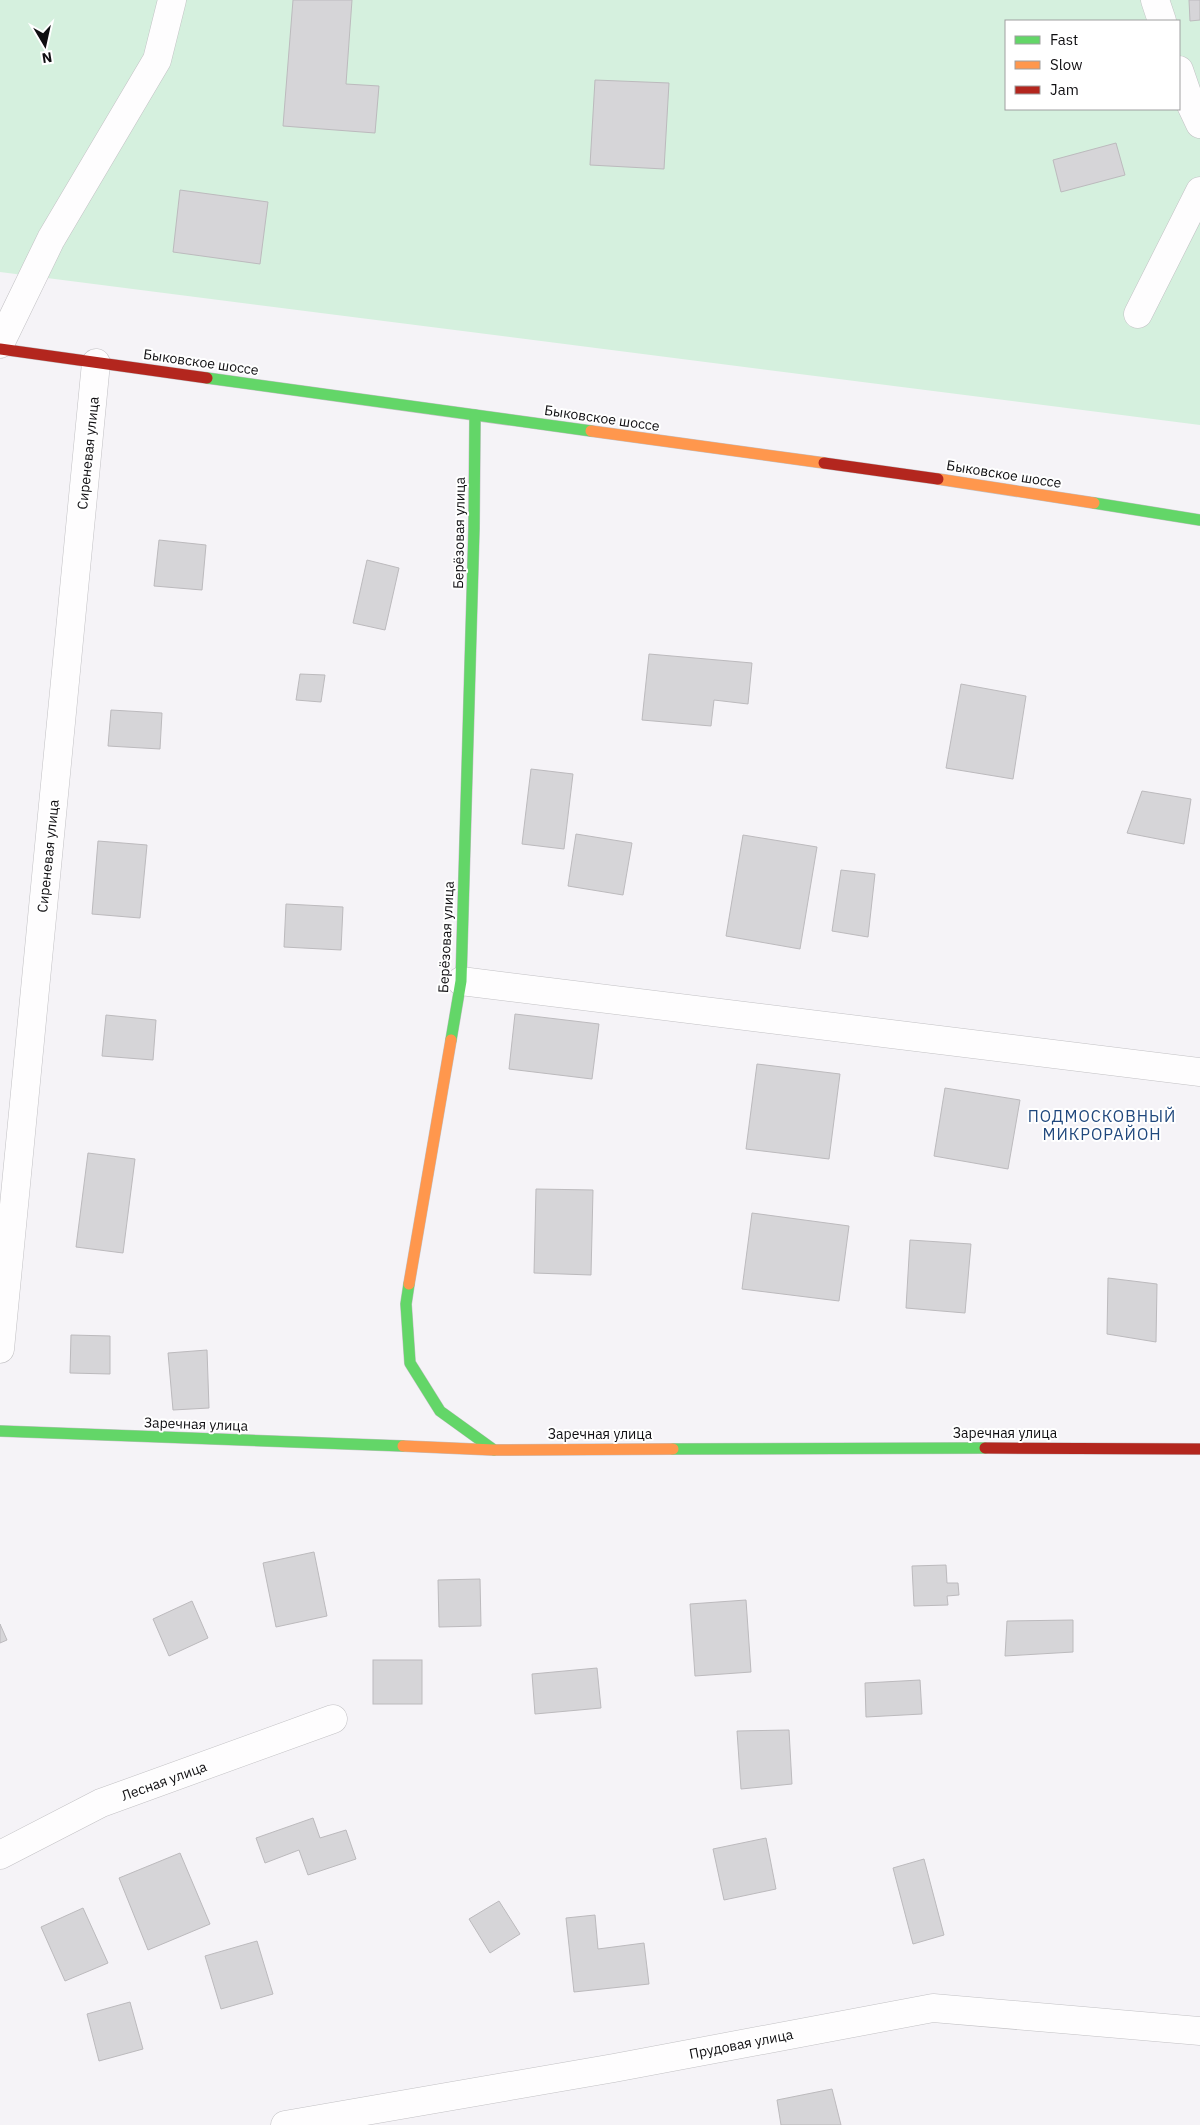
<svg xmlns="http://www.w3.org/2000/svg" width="1200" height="2125" viewBox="0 0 1200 2125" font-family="'IBM Plex Sans',sans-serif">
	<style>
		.green { fill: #d5f0de; fill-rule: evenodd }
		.building { fill: #d6d5d8; stroke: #bcbabd }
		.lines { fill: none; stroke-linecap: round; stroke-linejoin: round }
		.street-casing { stroke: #c2c1c4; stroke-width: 29 }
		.fast-casing { stroke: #c2c1c4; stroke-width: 12 }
		.slow-casing { stroke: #c2c1c4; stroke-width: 12 }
		.jam-casing { stroke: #c2c1c4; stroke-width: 12 }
		.street { stroke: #fefdfe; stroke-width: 28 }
		.fast { stroke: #63d668; stroke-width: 11 }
		.slow { stroke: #ff974d; stroke-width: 11 }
		.jam { stroke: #b3261e; stroke-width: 11 }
		.labels { text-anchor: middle; stroke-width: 4; stroke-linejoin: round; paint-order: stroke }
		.street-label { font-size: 14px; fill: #0f0e11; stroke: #fff }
		.quarter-label { font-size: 16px; letter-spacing: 1px; fill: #20487d; stroke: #fff }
	</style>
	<rect width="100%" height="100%" fill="#f5f3f7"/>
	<path class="green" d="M0,0H1200V425L0,272ZM1006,21H1179V109H1006Z"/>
	<g class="building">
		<polygon points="293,0 352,0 346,84 379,86 375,133 283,126"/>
		<polygon points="1189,0 1200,0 1200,20 1190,21"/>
		<polygon points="595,80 669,83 664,169 590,165"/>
		<polygon points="1116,143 1125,175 1061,192 1053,160"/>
		<polygon points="180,190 268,202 260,264 173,252"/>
		<polygon points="159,540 206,545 202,590 154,586"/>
		<polygon points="367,560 399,568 385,630 353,623"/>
		<polygon points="649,654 752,663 748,704 714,700 711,726 642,720"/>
		<polygon points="300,674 325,675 321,702 296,700"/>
		<polygon points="961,684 1026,696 1013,779 946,768"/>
		<polygon points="111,710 162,713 160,749 108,746"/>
		<polygon points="531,769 573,774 564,849 522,844"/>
		<polygon points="1142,791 1191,799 1184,844 1127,833"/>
		<polygon points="576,834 632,843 623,895 568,886"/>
		<polygon points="743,835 817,847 800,949 726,936"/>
		<polygon points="98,841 147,845 140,918 92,914"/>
		<polygon points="841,870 875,874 868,937 832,931"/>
		<polygon points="286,904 343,907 341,950 284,947"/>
		<polygon points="515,1014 599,1024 592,1079 509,1069"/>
		<polygon points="106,1015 156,1020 153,1060 102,1056"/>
		<polygon points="757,1064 840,1074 829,1159 746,1149"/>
		<polygon points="945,1088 1020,1100 1008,1169 934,1156"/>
		<polygon points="88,1153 135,1159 123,1253 76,1247"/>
		<polygon points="536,1189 593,1190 591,1275 534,1273"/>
		<polygon points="752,1213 849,1226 839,1301 742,1289"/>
		<polygon points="910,1240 971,1244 965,1313 906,1308"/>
		<polygon points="1108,1278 1157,1284 1156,1342 1107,1334"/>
		<polygon points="71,1335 110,1336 110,1374 70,1373"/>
		<polygon points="207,1350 209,1408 173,1410 168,1353"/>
		<polygon points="314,1552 327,1616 276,1627 263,1563"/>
		<polygon points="946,1565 947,1583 958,1583 959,1595 947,1596 948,1605 914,1606 912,1566"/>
		<polygon points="480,1579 481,1626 439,1627 438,1580"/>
		<polygon points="746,1600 751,1672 695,1676 690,1604"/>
		<polygon points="192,1601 208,1638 169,1656 153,1619"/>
		<polygon points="1073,1620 1073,1652 1005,1656 1007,1621"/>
		<polygon points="0,1624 7,1640 0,1643"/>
		<rect x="373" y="1660" width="49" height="44"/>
		<polygon points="597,1668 601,1708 535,1714 532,1674"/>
		<polygon points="920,1680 922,1714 866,1717 865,1683"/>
		<polygon points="789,1730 792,1784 741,1789 737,1731"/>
		<polygon points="313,1818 320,1838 346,1830 356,1859 308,1875 299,1850 265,1863 256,1838"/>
		<polygon points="766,1838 776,1889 724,1900 713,1849"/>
		<polygon points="180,1853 210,1924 148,1950 119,1878"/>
		<polygon points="924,1859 944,1935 913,1944 893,1868"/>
		<polygon points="499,1901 520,1934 490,1953 469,1919"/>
		<polygon points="83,1908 108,1963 65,1981 41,1927"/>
		<polygon points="595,1915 598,1949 644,1943 649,1984 574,1992 566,1918"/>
		<polygon points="257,1941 273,1994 221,2009 205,1956"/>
		<polygon points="130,2002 143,2049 99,2061 87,2014"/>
		<polygon points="832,2089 841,2125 781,2125 777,2100"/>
	</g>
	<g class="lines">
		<defs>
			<g id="street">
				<polyline points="1155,0 1162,21"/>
				<polyline points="1179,70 1191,105 1200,124"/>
				<polyline points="1138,314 1200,191"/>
				<polyline points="0,344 51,239 157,60 172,0"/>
				<polyline points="461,981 1200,1072"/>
				<polyline points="0,1349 96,363"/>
				<polyline points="0,1855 101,1803 333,1719"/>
				<polyline points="285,2125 614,2068 933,2008 1200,2031"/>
			</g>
			<g id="fast">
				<polyline points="207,378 591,431"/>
				<polyline points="1094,503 1200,520"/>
				<polyline points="451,1040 461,981 474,528 475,415"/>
				<polyline points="409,1284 406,1304 410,1363 440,1411 494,1450"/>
				<polyline points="0,1431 403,1446"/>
				<polyline points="673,1449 985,1448"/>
			</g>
			<g id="slow">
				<polyline points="591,431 824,463"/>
				<polyline points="938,479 1094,503"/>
				<polyline points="409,1284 451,1040"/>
				<polyline points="403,1446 494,1450 673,1449"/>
			</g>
			<g id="jam">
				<polyline points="0,349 207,378"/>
				<polyline points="824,463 938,479"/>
				<polyline points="985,1448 1200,1449"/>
			</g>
		</defs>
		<use href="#street" class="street-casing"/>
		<use href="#fast" class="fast-casing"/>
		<use href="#slow" class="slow-casing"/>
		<use href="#jam" class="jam-casing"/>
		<use href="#street" class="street"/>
		<use href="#fast" class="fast"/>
		<use href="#slow" class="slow"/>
		<use href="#jam" class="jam"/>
	</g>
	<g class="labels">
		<g class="street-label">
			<text transform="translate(201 362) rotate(8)" y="5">Быковское шоссе</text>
			<text transform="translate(602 418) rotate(8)" y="5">Быковское шоссе</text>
			<text transform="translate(88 453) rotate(-84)" y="5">Сиреневая улица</text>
			<text transform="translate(1004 474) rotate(9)" y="5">Быковское шоссе</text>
			<text transform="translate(459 533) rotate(-89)" y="5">Берёзовая улица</text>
			<text transform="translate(48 856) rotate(-84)" y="5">Сиреневая улица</text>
			<text transform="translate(446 937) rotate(-87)" y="5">Берёзовая улица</text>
			<text transform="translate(196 1424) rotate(2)" y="5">Заречная улица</text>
			<text x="1005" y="1438">Заречная улица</text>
			<text x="600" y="1439">Заречная улица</text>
			<text transform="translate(164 1781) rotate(-20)" y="5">Лесная улица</text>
			<text transform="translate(741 2044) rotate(-11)" y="5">Прудовая улица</text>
		</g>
		<g class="quarter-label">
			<text x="1102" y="1122">ПОДМОСКОВНЫЙ<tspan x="1102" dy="18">МИКРОРАЙОН</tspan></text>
		</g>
	</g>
	<rect x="1005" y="20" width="175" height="90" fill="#ffffff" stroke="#9f9fa0"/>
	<rect x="1015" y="36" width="25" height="8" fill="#63d668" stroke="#9f9fa0"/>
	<text x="1050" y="45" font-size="15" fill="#0f0e11">Fast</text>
	<rect x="1015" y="61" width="25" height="8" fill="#ff974d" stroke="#9f9fa0"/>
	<text x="1050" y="70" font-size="15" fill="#0f0e11">Slow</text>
	<rect x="1015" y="86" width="25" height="8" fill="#b3261e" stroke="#9f9fa0"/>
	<text x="1050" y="95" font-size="15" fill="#0f0e11">Jam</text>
	<g transform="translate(45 45) rotate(171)" stroke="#ffffff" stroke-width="4" paint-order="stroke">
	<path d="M0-4L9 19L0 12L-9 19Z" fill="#0f0e11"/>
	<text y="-8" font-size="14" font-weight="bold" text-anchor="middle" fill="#0f0e11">N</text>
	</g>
</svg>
